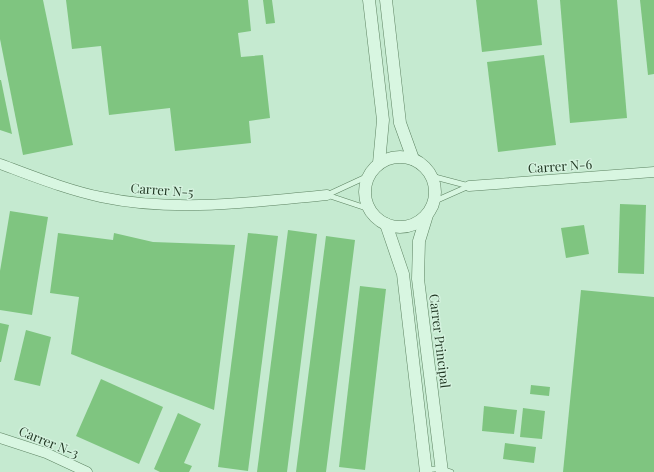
<svg xmlns="http://www.w3.org/2000/svg" width="654" height="472" viewBox="0 0 654 472" font-family="'Playfair Display',serif">
	<style>
		.building { fill: #7fc580 }
		.lines { fill: none; stroke-linecap: round; stroke-linejoin: round }
		.service-casing { stroke: #5d8362; stroke-width: 6 }
		.minor-casing { stroke: #5d8362; stroke-width: 11 }
		.tertiary-casing { stroke: #5d8362; stroke-width: 13 }
		.service { stroke: #d8f6e1; stroke-width: 5 }
		.minor { stroke: #d8f6e1; stroke-width: 10 }
		.tertiary { stroke: #d8f6e1; stroke-width: 12 }
		.labels { text-anchor: middle; stroke-width: 3; stroke-linejoin: round; paint-order: stroke }
		.street-label { font-size: 13px; fill: #1f3521; stroke: #d4f2de }
	</style>
	<rect width="100%" height="100%" fill="#c5ead0"/>
	<g class="building">
		<polygon points="0,0 43,0 73,145 23,155 0,39"/>
		<polygon points="66,0 248,0 251,31 238,33 241,57 263,55 270,118 249,121 251,143 175,151 170,108 109,115 101,46 72,49"/>
		<polygon points="263,0 272,0 275,23 266,24"/>
		<polygon points="476,0 537,0 542,45 482,52"/>
		<polygon points="560,0 617,0 627,118 570,123"/>
		<polygon points="640,0 654,0 654,74 648,75"/>
		<polygon points="544,55 556,145 498,152 487,62"/>
		<polygon points="0,80 1,80 12,134 0,130"/>
		<polygon points="620,204 646,205 644,274 618,273"/>
		<polygon points="10,211 48,217 32,315 0,310 0,271"/>
		<polygon points="584,225 589,254 566,258 561,228"/>
		<polygon points="288,230 317,234 287,472 257,472"/>
		<polygon points="58,233 113,240 114,233 153,242 235,245 214,410 71,354 79,297 50,293"/>
		<polygon points="248,233 278,236 248,471 218,467"/>
		<polygon points="326,236 355,240 326,472 296,472"/>
		<polygon points="360,286 386,289 365,470 339,467"/>
		<polygon points="581,290 654,297 654,472 563,472"/>
		<polygon points="0,323 9,325 1,362 0,362"/>
		<polygon points="26,330 51,337 40,386 14,380"/>
		<polygon points="101,379 163,407 139,464 76,436"/>
		<polygon points="531,385 550,387 549,396 530,394"/>
		<polygon points="484,406 517,410 514,434 482,431"/>
		<polygon points="523,408 545,411 542,439 520,437"/>
		<polygon points="178,413 201,424 184,463 192,466 189,472 160,472 154,469"/>
		<polygon points="505,443 536,447 534,463 503,459"/>
	</g>
	<g class="lines">
		<defs>
			<g id="service">
				<polyline points="431,176 469,186"/>
				<polyline points="327,195 368,176"/>
				<polyline points="327,195 369,209"/>
				<polyline points="433,202 469,186"/>
				<path d="M427,470C435,468 443,469 451,472"/>
			</g>
			<g id="minor">
				<path d="M0,164C33,176 67,190 101,197C176,213 252,202 327,195"/>
				<polyline points="469,186 654,172"/>
				<polyline points="0,438 46,453 87,472"/>
			</g>
			<g id="tertiary">
				<polyline points="369,0 383,120 379,163"/>
				<polyline points="386,0 400,123 413,159"/>
				<circle cx="400" cy="192" r="35"/>
				<polyline points="427,215 419,241 418,279 442,472"/>
				<polyline points="386,224 403,274 426,472"/>
			</g>
		</defs>
		<use href="#service" class="service-casing"/>
		<use href="#minor" class="minor-casing"/>
		<use href="#tertiary" class="tertiary-casing"/>
		<use href="#service" class="service"/>
		<use href="#minor" class="minor"/>
		<use href="#tertiary" class="tertiary"/>
	</g>
	<g class="labels">
		<g class="street-label">
			<text transform="translate(560 166) rotate(-4)" y="5">Carrer N-6</text>
			<text transform="translate(162 190) rotate(4)" y="5">Carrer N-5</text>
			<text transform="translate(440 341) rotate(83)" y="5">Carrer Principal</text>
			<text transform="translate(49 442) rotate(22)" y="5">Carrer N-3</text>
		</g>
	</g>
</svg>
